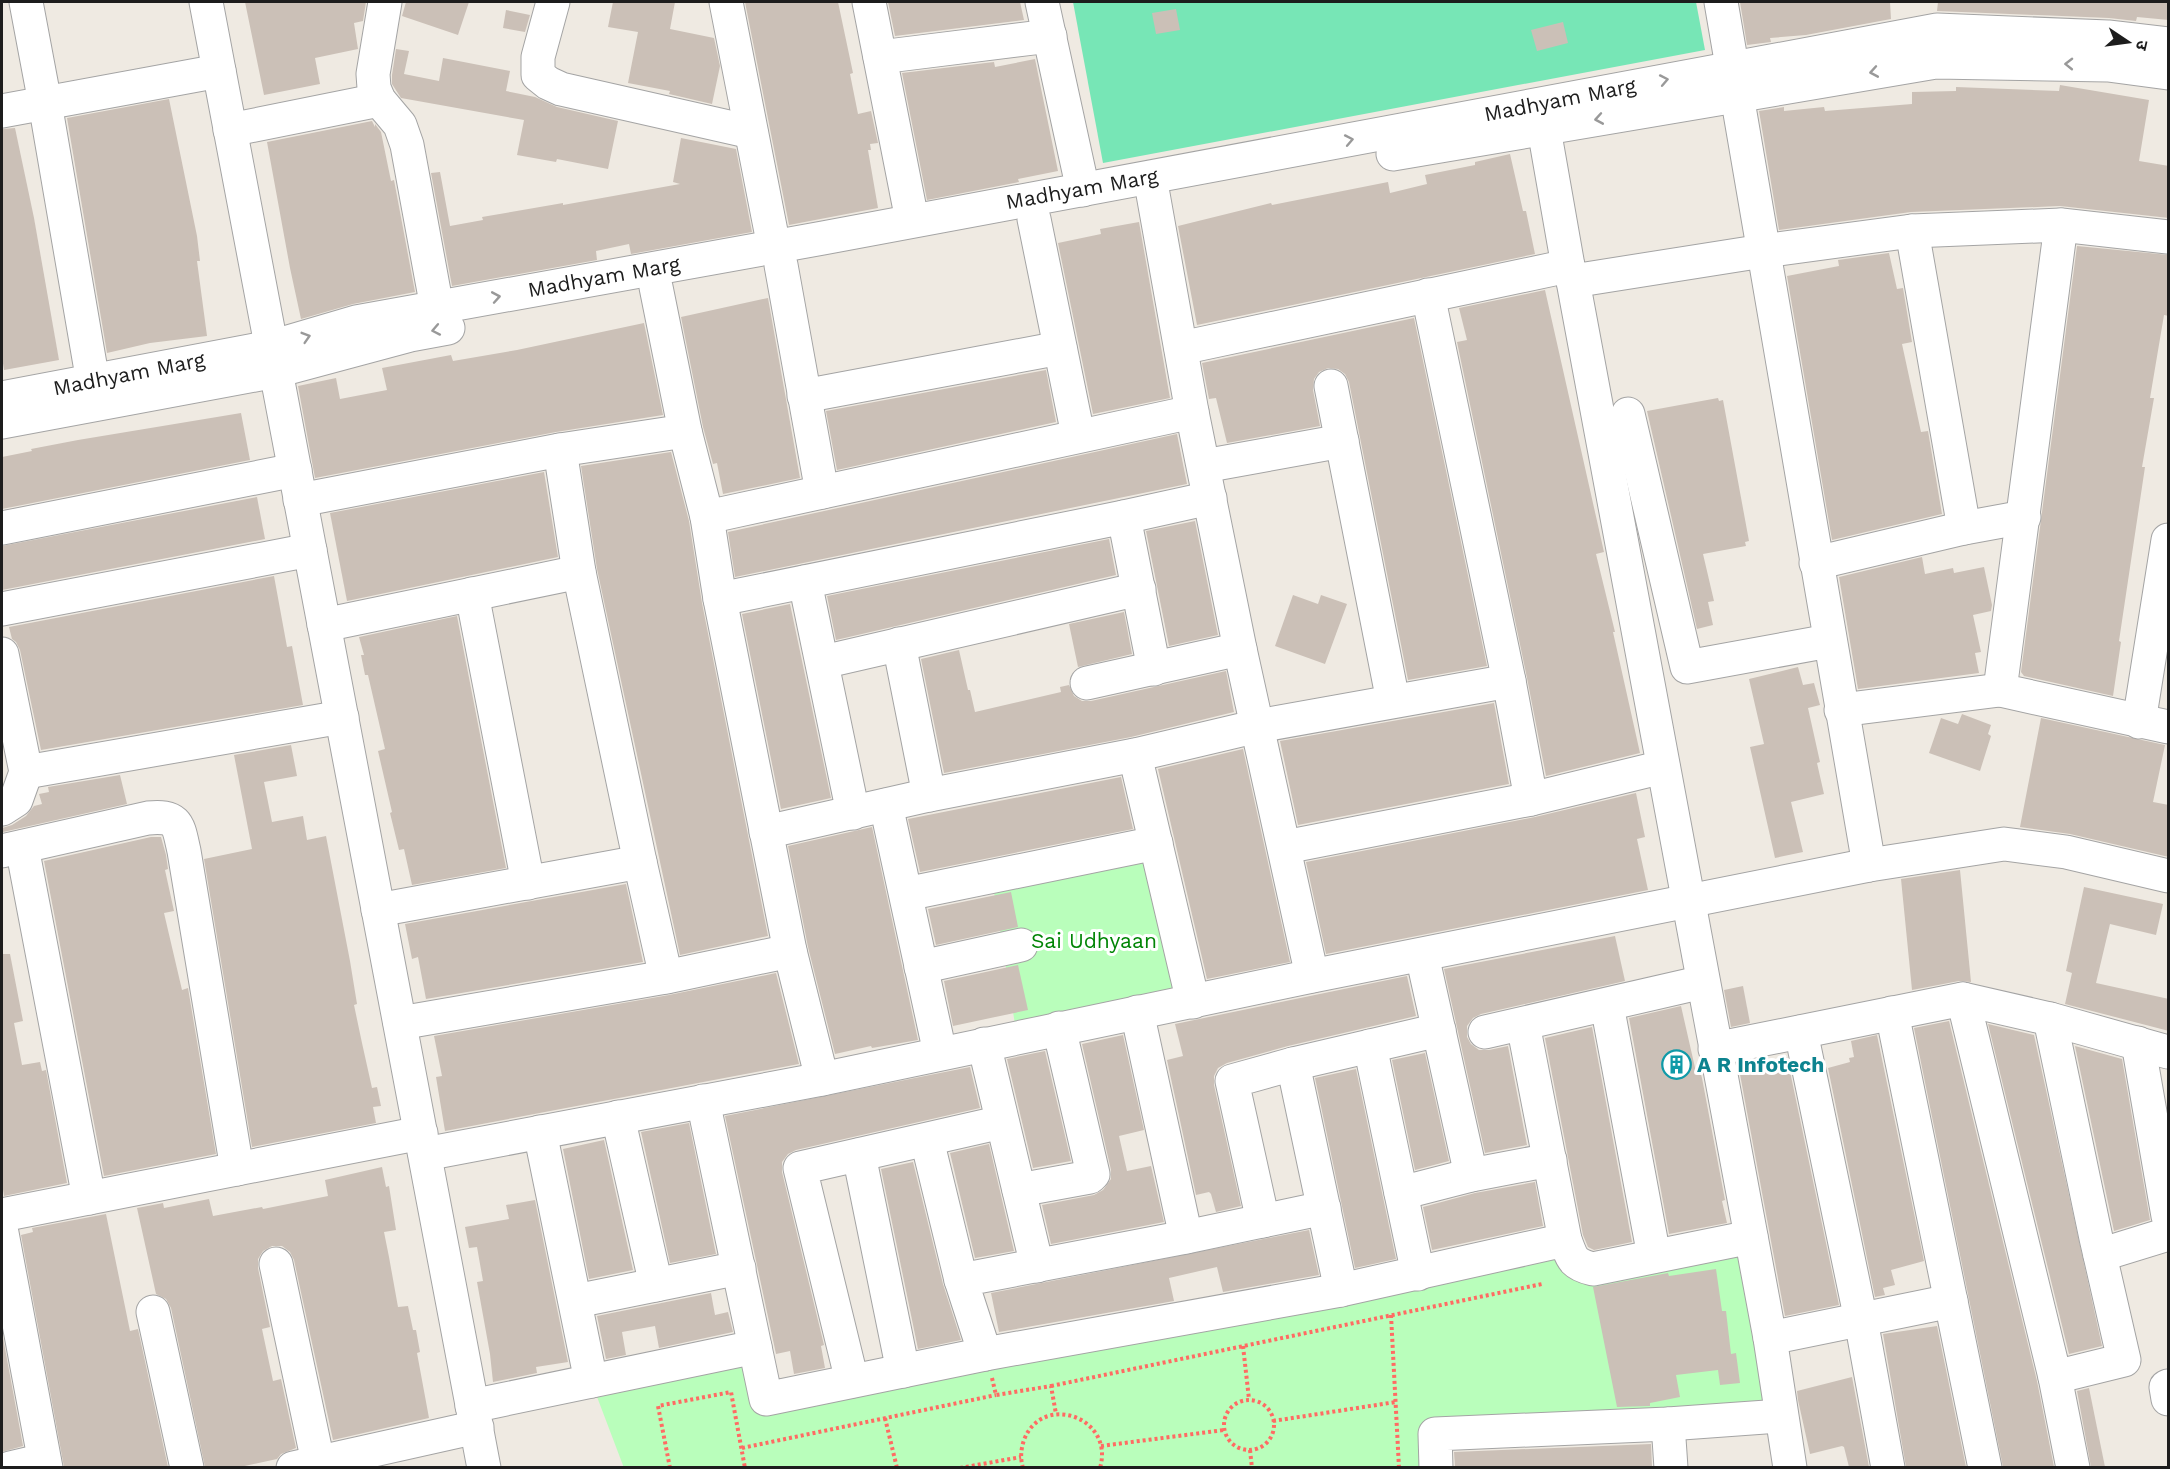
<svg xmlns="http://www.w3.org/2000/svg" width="2170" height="1469" viewBox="0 0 2170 1469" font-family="'Work Sans','Noto Sans Devanagari',sans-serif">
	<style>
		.park { fill: #b9febb }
		.pitch { fill: #77e6b6 }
		.building { fill: #cbc0b7 }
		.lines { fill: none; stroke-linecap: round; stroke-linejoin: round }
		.minor-casing { stroke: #a4a4a4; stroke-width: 35 }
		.path { stroke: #ff6b63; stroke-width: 4; stroke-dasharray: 3 3; stroke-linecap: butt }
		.minor { stroke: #fff; stroke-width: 33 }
		.oneway { stroke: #999 }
		.labels { text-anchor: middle; stroke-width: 6; stroke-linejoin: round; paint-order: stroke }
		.street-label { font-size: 21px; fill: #1d1d1d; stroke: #fff }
		.park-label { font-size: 21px; fill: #018505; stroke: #fff }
		.culture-label { font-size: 21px; font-weight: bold; fill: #0d838f; stroke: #fff; text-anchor: start }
	</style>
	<rect width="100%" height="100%" fill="#efeae2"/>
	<g class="park">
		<polygon points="1157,848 1193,1002 1017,1037 992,879"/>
		<polygon points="1751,1237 1781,1408 1436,1434 1436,1467 624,1468 591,1381 755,1347 766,1398 1565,1243 1570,1271"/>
	</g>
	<polygon class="pitch" points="1073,2 1696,2 1705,50 1103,163"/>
	<g class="building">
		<polygon points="245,2 366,2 363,21 354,23 358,49 315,58 320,84 264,95"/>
		<polygon points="406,2 469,2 458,35 402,16"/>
		<polygon points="613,2 675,2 670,29 714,38 720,66 712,104 669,94 670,91 628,83 638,32 608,27"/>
		<polygon points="745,2 838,2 853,73 850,74 858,114 871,111 878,143 870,144 871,150 868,150 878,208 789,225"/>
		<polygon points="888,2 1020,2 1024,20 895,36"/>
		<polygon points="1740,2 1890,2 1891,19 1806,35 1770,38 1771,42 1747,45"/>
		<polygon points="1938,2 2169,2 2169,20 2137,17 2136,21 2109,18 1937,11"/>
		<polygon points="1176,9 1180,30 1156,34 1152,13"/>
		<polygon points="506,10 530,15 525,32 503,28"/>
		<polygon points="1563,22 1568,43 1537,51 1531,30"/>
		<polygon points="396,49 409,51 404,74 439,81 443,58 510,71 506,91 535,97 557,107 618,121 608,169 557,159 556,162 517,155 524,120 401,98 392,84 392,75"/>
		<polygon points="1035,59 1058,171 1018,179 1019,182 927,200 902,73 994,62 995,67"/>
		<polygon points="2060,85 2149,100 2139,161 2169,166 2169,218 2060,206 1911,212 1779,230 1759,111 1784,107 1784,111 1824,107 1825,111 1912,104 1912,92 1956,91 1956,87 2059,91"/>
		<polygon points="169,99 197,236 200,261 197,261 207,336 150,343 107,353 67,118"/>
		<polygon points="372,121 375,127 375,124 381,132 391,181 394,180 415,292 353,304 301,319 290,268 267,142"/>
		<polygon points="15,128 34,218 59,360 4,370 2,357 2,129"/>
		<polygon points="681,138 736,149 752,232 631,254 629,244 596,251 597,260 452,286 431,173 440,172 450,226 483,220 482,217 563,203 563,205 680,184 673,182"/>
		<polygon points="1510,154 1523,211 1526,211 1535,254 1197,325 1178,226 1271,203 1272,205 1388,182 1390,193 1427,184 1425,175 1475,165 1475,162"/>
		<polygon points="1139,222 1170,398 1093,414 1058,243 1101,234 1100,229"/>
		<polygon points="2077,246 2169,255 2169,316 2164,315 2150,398 2154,398 2142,467 2145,467 2119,641 2121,642 2113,696 2024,676 2021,672"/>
		<polygon points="1889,253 1897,289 1903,288 1912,342 1902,344 1921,432 1928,431 1942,514 1832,540 1787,276 1839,266 1838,260"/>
		<polygon points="1545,290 1604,552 1596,554 1615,632 1613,632 1640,753 1546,776 1527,678 1457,342 1467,340 1459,308"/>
		<polygon points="768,298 800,478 723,494 717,463 713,464 703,427 681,317"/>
		<polygon points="1414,318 1487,666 1408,680 1349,382 1345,374 1338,369 1328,368 1319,372 1314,379 1313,390 1320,426 1227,443 1216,398 1209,399 1202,363"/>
		<polygon points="644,323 663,415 556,432 315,478 298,386 336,378 340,399 387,390 382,368 451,355 453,361 517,350"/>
		<polygon points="1046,370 1056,422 837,470 826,411"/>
		<polygon points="1718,398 1719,401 1723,400 1749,541 1745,542 1746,546 1703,554 1714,601 1708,602 1713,625 1697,629 1647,411"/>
		<polygon points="241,413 250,460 2,509 2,457 32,451 31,449 78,440"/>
		<polygon points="1177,434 1187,484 735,577 728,532"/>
		<polygon points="671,452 689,521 702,603 768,936 680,955 597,569 581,466"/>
		<polygon points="544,472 558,557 347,601 330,513"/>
		<polygon points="257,497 265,539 2,590 2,546"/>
		<polygon points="1195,521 1218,635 1169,646 1146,531"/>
		<polygon points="1109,539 1116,575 836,640 827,596"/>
		<polygon points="1922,557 1925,574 1953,568 1954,573 1984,567 1992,605 1991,611 1973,615 1981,652 1975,653 1979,673 1858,689 1839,577"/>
		<polygon points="274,576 287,647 292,646 303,705 41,750 20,650 16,642 12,639 9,627"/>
		<polygon points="1293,595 1318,604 1321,595 1347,604 1325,664 1275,646"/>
		<polygon points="790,604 831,798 781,809 742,614"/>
		<polygon points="1124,612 1132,654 1078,667 1069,624"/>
		<polygon points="457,616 506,868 412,885 404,849 399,850 390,813 392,812 378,751 385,749 368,675 365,675 361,655 364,655 359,637"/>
		<polygon points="959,650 968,690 970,690 975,712 1061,692 1060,687 1069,685 1074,696 1082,701 1091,701 1226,671 1234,712 1131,737 944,773 921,659"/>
		<polygon points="1798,667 1803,685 1814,683 1820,705 1808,708 1820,762 1817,763 1824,794 1791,802 1803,852 1775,858 1750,747 1764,744 1749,679"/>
		<polygon points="1494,703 1509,784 1298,825 1280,741"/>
		<polygon points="1962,714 1991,725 1988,734 1991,736 1980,771 1929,753 1941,718 1958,724"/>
		<polygon points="2041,718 2165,745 2153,802 2169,805 2169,857 2070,834 2020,827"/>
		<polygon points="291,745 297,776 264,782 272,822 303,816 307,840 326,836 350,961 357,1004 354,1005 362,1043 372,1088 377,1087 381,1106 373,1107 376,1123 252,1147 204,859 252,849 234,755"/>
		<polygon points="1243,749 1290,962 1207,979 1158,769"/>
		<polygon points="120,775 127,804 3,832 2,828 12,825 26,816 34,806 42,804 39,794 49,792 48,787"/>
		<polygon points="1121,777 1133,829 920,872 908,819"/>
		<polygon points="1636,793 1645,837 1637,839 1648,890 1326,954 1306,862 1535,817"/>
		<polygon points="872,827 918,1040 872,1048 871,1046 835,1054 808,947 788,846"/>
		<polygon points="151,837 161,837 166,855 168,869 165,870 174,911 164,913 182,990 188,988 216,1154 104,1176 44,861"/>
		<polygon points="1960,870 1971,982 1959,981 1912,990 1901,879"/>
		<polygon points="626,884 643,962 426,999 418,957 412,959 405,924"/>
		<polygon points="2084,887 2163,904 2156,935 2110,924 2096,983 2169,999 2169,1031 2065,1004 2072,973 2066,971"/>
		<polygon points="1011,892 1018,927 936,945 928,909"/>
		<polygon points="1615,936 1625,981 1481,1014 1473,1018 1467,1026 1467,1037 1471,1044 1479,1050 1489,1050 1508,1046 1527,1145 1485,1153 1444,969"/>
		<polygon points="2,954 10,954 23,1021 14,1023 22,1065 40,1062 42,1071 46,1070 67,1183 4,1196 2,1182"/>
		<polygon points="1018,965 1028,1010 953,1026 944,981"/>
		<polygon points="776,973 799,1064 445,1131 436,1077 442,1076 434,1036 669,995"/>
		<polygon points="1407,976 1416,1016 1288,1046 1227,1063 1218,1068 1214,1076 1214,1085 1241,1206 1216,1212 1211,1194 1209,1192 1196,1195 1167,1060 1183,1056 1175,1024"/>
		<polygon points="1743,986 1750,1023 1731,1027 1724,990"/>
		<polygon points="1681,1006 1696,1072 1700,1071 1702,1078 1725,1200 1722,1201 1727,1223 1669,1234 1629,1018"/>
		<polygon points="1949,1021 2037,1381 2054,1467 2003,1467 1914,1028"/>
		<polygon points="1988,1024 2034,1035 2102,1346 2069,1354"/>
		<polygon points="1592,1027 1632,1242 1594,1250 1588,1247 1583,1235 1545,1038"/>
		<polygon points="1123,1035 1144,1130 1119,1136 1127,1171 1151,1166 1164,1222 1051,1244 1042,1205 1094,1195 1103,1190 1111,1179 1111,1170 1082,1044"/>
		<polygon points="1877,1035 1924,1261 1891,1270 1895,1285 1883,1288 1885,1295 1875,1297 1828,1068 1850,1062 1849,1058 1854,1057 1851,1041"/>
		<polygon points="2075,1046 2122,1059 2150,1220 2114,1231"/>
		<polygon points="1045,1051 1071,1161 1033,1168 1007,1059"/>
		<polygon points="1425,1053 1449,1161 1415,1170 1392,1060"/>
		<polygon points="1787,1057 1839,1305 1785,1316 1739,1069"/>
		<polygon points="970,1067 980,1108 796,1150 788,1154 782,1162 782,1172 824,1345 821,1346 825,1368 794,1374 790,1351 776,1354 725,1116"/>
		<polygon points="1356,1069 1396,1259 1355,1268 1315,1078"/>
		<polygon points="689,1123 716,1254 670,1263 641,1132"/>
		<polygon points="604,1140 633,1270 589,1279 563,1149"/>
		<polygon points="989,1144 1014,1251 975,1258 950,1153"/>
		<polygon points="913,1162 943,1284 961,1340 918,1349 881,1169"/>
		<polygon points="382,1167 386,1187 389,1186 396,1230 384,1232 389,1257 398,1307 408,1306 413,1330 416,1330 420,1352 417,1353 429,1418 333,1440 294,1260 290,1252 282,1246 272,1246 263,1251 258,1259 258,1268 270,1327 262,1329 273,1381 281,1379 296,1448 281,1454 277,1459 240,1467 205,1467 171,1308 166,1299 156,1294 137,1208 163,1203 164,1208 209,1199 213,1216 262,1207 263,1209 328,1196 325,1180"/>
		<polygon points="1535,1182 1543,1226 1432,1250 1423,1207 1475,1193"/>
		<polygon points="535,1200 568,1362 536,1367 537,1373 493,1382 490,1354 477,1282 483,1281 477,1247 469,1248 465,1227 509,1219 506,1205"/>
		<polygon points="106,1214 130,1331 138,1329 168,1467 64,1467 21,1235 33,1232 32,1228"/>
		<polygon points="1309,1230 1319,1275 1223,1292 1217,1267 1169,1278 1174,1301 999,1332 991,1293"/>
		<polygon points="1716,1269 1722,1311 1726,1311 1731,1354 1736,1353 1740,1383 1720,1385 1718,1370 1676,1375 1680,1397 1650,1403 1650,1406 1617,1407 1593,1287 1668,1273 1669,1276"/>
		<polygon points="711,1293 715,1315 728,1312 733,1332 659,1348 655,1326 622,1332 626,1355 606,1359 597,1316"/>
		<polygon points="1937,1326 1966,1467 1906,1467 1883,1334"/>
		<polygon points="2,1332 23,1446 2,1452"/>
		<polygon points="1852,1377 1869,1467 1849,1467 1844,1447 1842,1446 1810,1454 1798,1400 1797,1391"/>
		<polygon points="2089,1388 2105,1467 2091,1467 2077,1391"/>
		<polygon points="1651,1444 1652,1467 1455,1467 1454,1452"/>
	</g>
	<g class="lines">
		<defs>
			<g id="minor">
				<polyline points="26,2 45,103 93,382"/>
				<polyline points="206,2 484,1468"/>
				<polyline points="385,2 373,74 374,88 379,100 400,125 407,145 437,308"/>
				<polyline points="553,2 538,57 538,75 548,83 561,89 751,132"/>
				<polyline points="726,2 774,247"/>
				<polyline points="869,2 912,220"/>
				<polyline points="1042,2 1083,190"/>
				<polyline points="1721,2 1869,865"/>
				<polyline points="880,57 1050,36"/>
				<polyline points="2,111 219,71"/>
				<polyline points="1544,129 1568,266 1573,281 1770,1338 1790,1468"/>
				<polyline points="230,130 379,100"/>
				<polyline points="1393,154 1936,62 2108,65 2168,73"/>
				<polyline points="1153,194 1192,412 1240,649 1312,976"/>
				<polyline points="1034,219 1078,435"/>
				<polyline points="2061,225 2000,690 2168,727"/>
				<polyline points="1912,231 1964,528"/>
				<polyline points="781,265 822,492"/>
				<polyline points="1573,281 1763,251 1912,231 2061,225 2168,237"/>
				<polyline points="656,287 685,431 707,517 720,599 790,951 822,1079"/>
				<polyline points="1428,295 1509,681 1531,799"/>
				<polyline points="1181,348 1568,266"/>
				<polyline points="1331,386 1393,701"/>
				<polyline points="804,396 1060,348"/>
				<polyline points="2,398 271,347 356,322 823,238 1937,30 2108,37 2168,44"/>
				<polyline points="1628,414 1687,667 1829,641"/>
				<polyline points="2,422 276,371 410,335 448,328"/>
				<polyline points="560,450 579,572 640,862 666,977"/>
				<polyline points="1204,466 1342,441"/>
				<polyline points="300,500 560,450 685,431"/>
				<polyline points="707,517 1192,412"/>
				<polyline points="1124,517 1154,669"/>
				<polyline points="2,528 295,470"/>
				<polyline points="1816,563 1964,528 2024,517"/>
				<polyline points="805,582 853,813"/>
				<polyline points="472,594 528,883"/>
				<polyline points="720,599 1124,517 1210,498"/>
				<polyline points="2,609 310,550"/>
				<polyline points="324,625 579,572"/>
				<polyline points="899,644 929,795"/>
				<polyline points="2,654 26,772 16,800 2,809"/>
				<polyline points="823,662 1139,589"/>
				<polyline points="1087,683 1240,649"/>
				<polyline points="1841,710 2000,690"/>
				<polyline points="2139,722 2168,540"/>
				<polyline points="1135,755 1193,1002"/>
				<polyline points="26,772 342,717"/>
				<polyline points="886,805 940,1053"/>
				<polyline points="766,832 929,795 1135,755 1258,726 1509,681"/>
				<polyline points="22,847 89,1198"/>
				<polyline points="1285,847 1531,799 1663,767"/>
				<path d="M2,851L148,818C179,815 178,825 184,851L237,1169"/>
				<polyline points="906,894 1156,843"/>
				<polyline points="378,910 640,862"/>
				<polyline points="1422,955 1471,1175"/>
				<polyline points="921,967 1021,945"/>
				<polyline points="1963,999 2055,1377 2124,1360 2096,1238 2050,1019"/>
				<polyline points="1607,1005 1654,1256"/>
				<polyline points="1137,1012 1186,1237"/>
				<polyline points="1892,1013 1985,1468"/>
				<polyline points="400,1023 666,977 790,951"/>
				<polyline points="1523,1024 1565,1240"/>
				<polyline points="1485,1032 1703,982"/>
				<polyline points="1801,1032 1861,1320 1888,1468"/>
				<polyline points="2138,1043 2168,1216"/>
				<polyline points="984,1044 1037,1266"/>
				<polyline points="1370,1046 1418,1274"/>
				<polyline points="1715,1049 1963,999 2050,1019 2168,1052"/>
				<polyline points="1293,1064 1341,1290"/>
				<path d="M703,1101L766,1399L985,1354L1341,1290L1565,1240C1572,1258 1572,1264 1593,1269L1751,1237"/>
				<polyline points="618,1117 656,1285"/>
				<polyline points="540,1132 591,1381"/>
				<polyline points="927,1140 961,1280"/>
				<polyline points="425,1154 822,1079 1312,976 1869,865 2004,844 2066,852 2168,876"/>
				<polyline points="859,1155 903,1371"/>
				<polyline points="1019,1190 1090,1177 1093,1174 1059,1028"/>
				<polyline points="1401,1193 1471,1175 1550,1160"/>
				<polyline points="2,1215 421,1133"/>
				<polyline points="1263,1221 1232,1081 1293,1064 1439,1030"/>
				<polyline points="2,1233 46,1468"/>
				<polyline points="2100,1255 2168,1234"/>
				<polyline points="276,1264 318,1462"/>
				<polyline points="576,1301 739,1268"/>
				<polyline points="153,1312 187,1468"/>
				<polyline points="1770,1338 1951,1301"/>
				<polyline points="985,1354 961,1280 1186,1237 1324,1208"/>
				<polyline points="2055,1377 2073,1468"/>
				<polyline points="852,1381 800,1168 1002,1122"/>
				<polyline points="2168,1386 2166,1387 2168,1399"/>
				<polyline points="472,1406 755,1347"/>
				<polyline points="1668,1424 1671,1468"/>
				<polyline points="10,1468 44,1460"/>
				<polyline points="293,1468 477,1427"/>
				<polyline points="1436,1468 1435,1434 1668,1424 1781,1416"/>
			</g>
		</defs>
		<use href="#minor" class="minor-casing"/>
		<g class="path">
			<polyline points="1391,1315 1399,1468"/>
			<polyline points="1243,1346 1249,1399"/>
			<polyline points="992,1378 996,1395 1051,1386 1056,1414"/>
			<polyline points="1051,1386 1542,1284"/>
			<circle cx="1249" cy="1425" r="25"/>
			<polyline points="885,1418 897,1468"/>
			<polyline points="1273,1421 1396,1402"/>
			<polyline points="1101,1446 1224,1430"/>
			<polyline points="742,1448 996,1395"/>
			<polyline points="1250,1450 1252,1468"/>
			<polyline points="670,1468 658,1406 731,1392 745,1468"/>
			<polyline points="960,1468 1021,1457"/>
			<path d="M1023,1468C1020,1458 1021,1449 1024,1440C1042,1392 1115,1417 1100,1468"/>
		</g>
		<use href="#minor" class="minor"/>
	</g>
	<defs><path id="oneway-chevron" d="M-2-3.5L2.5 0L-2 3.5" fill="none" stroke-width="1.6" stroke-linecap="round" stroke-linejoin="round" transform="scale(1.5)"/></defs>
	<g class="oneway">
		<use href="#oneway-chevron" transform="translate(2069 64) rotate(-179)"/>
		<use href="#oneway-chevron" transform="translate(1874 72) rotate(170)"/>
		<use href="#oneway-chevron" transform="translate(1664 80) rotate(-11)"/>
		<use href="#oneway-chevron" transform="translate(1599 119) rotate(170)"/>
		<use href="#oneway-chevron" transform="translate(1349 140) rotate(-11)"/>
		<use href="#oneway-chevron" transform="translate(496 297) rotate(-10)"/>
		<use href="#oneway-chevron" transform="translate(436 330) rotate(169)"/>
		<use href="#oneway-chevron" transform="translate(306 337) rotate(-17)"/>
	</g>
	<defs>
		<symbol id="building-ring" viewBox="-11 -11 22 22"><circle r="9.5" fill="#fff" stroke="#0f9aa8" stroke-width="1.5"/><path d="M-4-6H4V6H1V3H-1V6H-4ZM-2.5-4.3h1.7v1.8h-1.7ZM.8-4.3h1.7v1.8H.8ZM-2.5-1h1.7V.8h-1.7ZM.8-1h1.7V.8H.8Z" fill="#0f9aa8"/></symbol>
	</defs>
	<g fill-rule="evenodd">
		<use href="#building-ring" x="1660" y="1048" width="33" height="33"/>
	</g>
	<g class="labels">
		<g class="street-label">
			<text transform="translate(1560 100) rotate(-11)" y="7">Madhyam Marg</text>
			<text transform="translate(1082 189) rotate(-10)" y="7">Madhyam Marg</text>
			<text transform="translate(604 277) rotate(-10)" y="7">Madhyam Marg</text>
			<text transform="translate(129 374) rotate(-11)" y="7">Madhyam Marg</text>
		</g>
		<g class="park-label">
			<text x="1094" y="948">Sai Udhyaan</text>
		</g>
		<g class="culture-label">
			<text x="1697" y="1072">A R Infotech</text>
		</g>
	</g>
	<rect width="2170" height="1469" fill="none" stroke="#1d1d1d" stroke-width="6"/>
	<g transform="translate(2128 42) rotate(103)" stroke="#ffffff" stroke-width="4.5" paint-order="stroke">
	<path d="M0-4.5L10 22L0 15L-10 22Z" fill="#1d1d1d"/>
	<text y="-9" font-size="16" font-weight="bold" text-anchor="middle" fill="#1d1d1d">उ</text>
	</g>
</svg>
